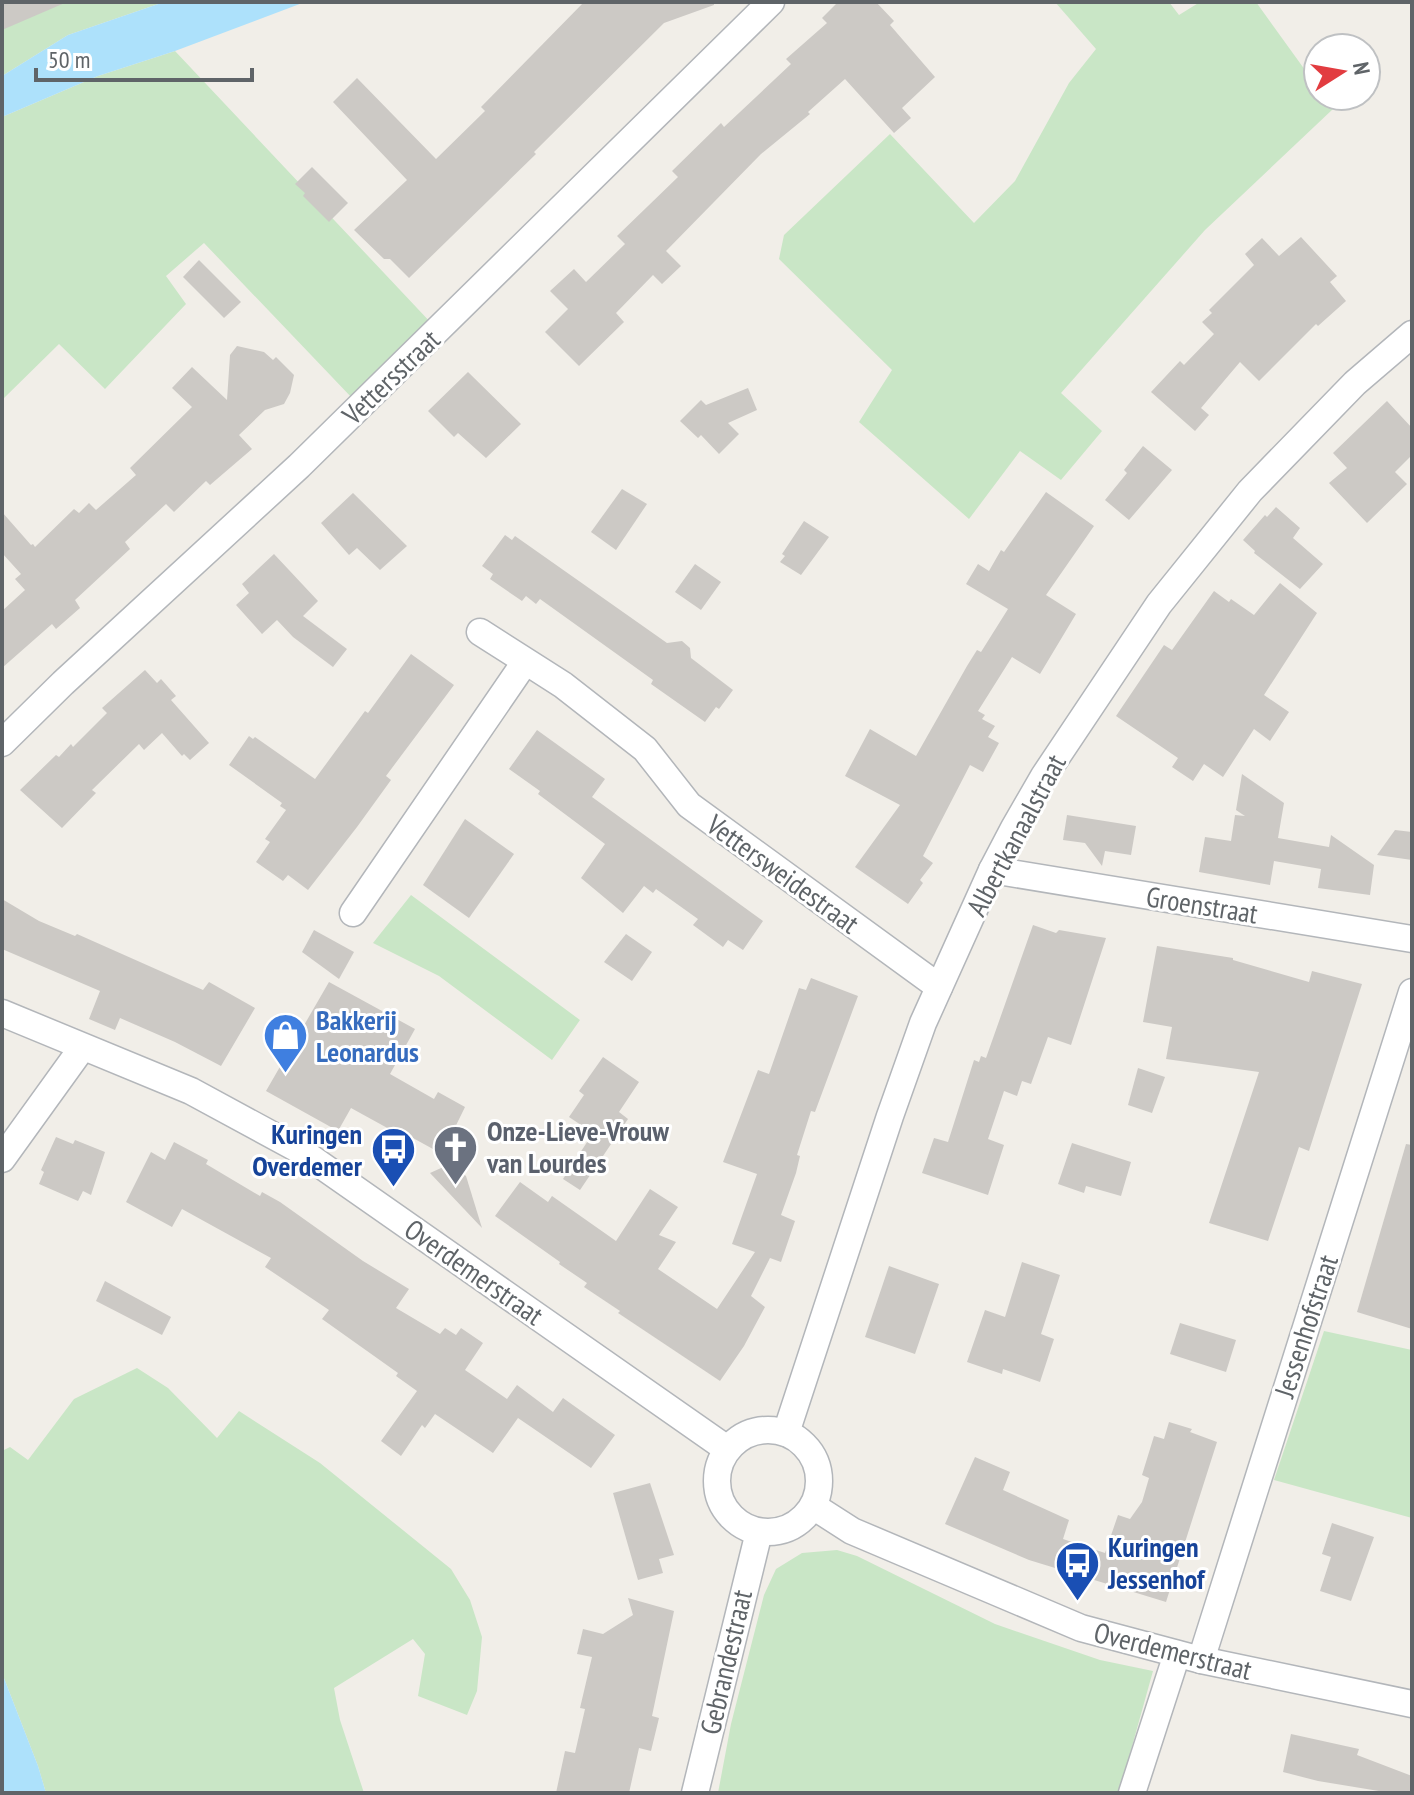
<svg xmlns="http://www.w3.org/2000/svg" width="1414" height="1795" viewBox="0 0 1414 1795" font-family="'PT Sans Narrow',sans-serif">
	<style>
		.green { fill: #c9e6c6 }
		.water { fill: #ade1fb }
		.building { fill: #ccc9c5 }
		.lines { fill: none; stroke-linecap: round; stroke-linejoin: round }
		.minor-casing { stroke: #b3b6ba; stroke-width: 29 }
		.minor { stroke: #fff; stroke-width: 26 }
		.labels { text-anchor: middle; stroke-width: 6; stroke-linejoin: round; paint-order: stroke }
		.street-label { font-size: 28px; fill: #5f6468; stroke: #fff }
		.shop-label { font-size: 28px; font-weight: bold; fill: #366cbe; stroke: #fff; text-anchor: start }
		.worship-label { font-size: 28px; font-weight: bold; fill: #5b616d; stroke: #fff; text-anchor: start }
		.transit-label { font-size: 28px; font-weight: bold; fill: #164399; stroke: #fff; text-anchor: end }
	</style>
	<rect width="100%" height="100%" fill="#f1eee8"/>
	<g class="green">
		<polygon points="2,2 164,2 68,35 2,76"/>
		<polygon points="1055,2 1169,2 1179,15 1200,2 1256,2 1318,88 1318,96 1324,96 1333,109 1205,230 1061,393 1102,431 1061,480 1020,451 969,519 859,422 892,370 779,259 784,235 890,134 974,223 1015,181 1069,83 1096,49"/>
		<polygon points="175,51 433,325 353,399 204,243 166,276 186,304 105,389 59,344 2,400 2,117 98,76"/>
		<polygon points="411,895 580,1020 552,1060 439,976 373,943"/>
		<polygon points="1324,1331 1412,1350 1412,1518 1274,1480"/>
		<polygon points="137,1368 168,1388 217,1438 239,1411 320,1463 451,1569 470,1600 482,1637 477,1691 467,1715 418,1696 425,1654 413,1639 334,1688 340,1720 364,1793 46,1793 38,1766 2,1673 2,1451 10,1447 28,1460 74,1399"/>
		<polygon points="837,1550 857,1556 995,1624 1100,1660 1153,1671 1119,1793 718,1793 731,1724 764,1595 776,1569 802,1553"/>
	</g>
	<g class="water">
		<polygon points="164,2 305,2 175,51 98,76 2,117 2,76 68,35"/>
		<polygon points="2,1673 38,1766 46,1793 2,1793"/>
	</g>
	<g class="building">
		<polygon points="2,2 67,2 2,30"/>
		<polygon points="584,2 714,2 714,5 664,23 534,152 536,154 409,278 390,259 384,259 354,230 407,180 333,102 357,78 436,159 485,111 481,107"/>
		<polygon points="838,2 876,2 894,21 890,25 935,77 902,108 911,118 894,133 845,79 808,112 810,114 761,154 666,251 681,266 662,284 653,275 616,313 624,322 579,366 545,332 568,309 550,291 574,269 586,282 625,244 617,236 678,177 672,171 721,123 724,127 791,64 786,59 827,23 822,18"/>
		<polygon points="312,167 348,203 329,222 303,196 305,193 295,184"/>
		<polygon points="1301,237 1337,276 1330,282 1346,301 1318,326 1316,324 1259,381 1240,362 1201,408 1209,415 1195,431 1151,392 1180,361 1184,365 1214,334 1202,322 1212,313 1209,310 1254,265 1245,254 1262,238 1279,256"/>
		<polygon points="199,260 241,302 224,318 183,277"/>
		<polygon points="237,346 264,352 273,360 276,357 294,375 290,393 284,404 265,410 239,435 252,449 210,485 206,481 174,512 166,504 125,542 130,549 75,600 80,608 56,629 52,624 2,668 2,611 25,590 15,579 21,574 2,553 2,512 31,545 33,544 35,547 74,509 79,513 89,503 96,510 136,475 130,468 192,407 172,388 192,367 227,400 230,355"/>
		<polygon points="468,372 521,424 486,458 458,433 454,437 428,411"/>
		<polygon points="748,388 757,410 728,423 739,434 719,454 701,435 698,438 680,421 701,400 706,405"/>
		<polygon points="1387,401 1412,428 1412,455 1395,472 1407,484 1367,523 1329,483 1347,468 1333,453"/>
		<polygon points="1143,446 1172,470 1129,520 1105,500 1127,473 1124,470"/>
		<polygon points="622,489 647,504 616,550 591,532"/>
		<polygon points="1046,492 1094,526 1046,595 1076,614 1040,674 1012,657 978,711 985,715 982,719 995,726 988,737 999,743 983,772 970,765 923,856 933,863 920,880 923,883 908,904 855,867 900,805 845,776 870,729 916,756 967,666 977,650 981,652 1008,609 966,584 978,564 989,571 1001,550 1004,552"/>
		<polygon points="353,493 407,546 380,570 357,548 349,555 321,523"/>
		<polygon points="1276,507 1300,528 1293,538 1323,564 1300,589 1254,553 1255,551 1243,540 1265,515 1267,517"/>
		<polygon points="804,521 829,537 801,575 780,562 785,556 782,554"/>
		<polygon points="505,535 512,540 515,536 667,643 682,641 690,648 691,658 733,690 719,709 716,707 705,722 651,684 653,680 540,599 536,604 526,596 522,601 490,579 493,574 482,566"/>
		<polygon points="274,554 318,601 303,616 347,649 333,667 293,637 277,620 262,634 236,605 249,593 242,584"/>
		<polygon points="695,564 721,582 701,610 675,592"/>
		<polygon points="1280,583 1317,613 1264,695 1289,712 1270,741 1254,729 1223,777 1204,764 1193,781 1172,767 1178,758 1116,716 1164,645 1172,650 1214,591 1229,602 1231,599 1254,615"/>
		<polygon points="411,654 454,685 386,776 391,780 357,827 308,890 288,875 283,881 256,862 270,842 265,839 286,810 280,806 282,803 229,765 249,736 253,739 255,737 315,779 365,711 368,713"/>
		<polygon points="145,670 157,683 161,679 176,696 171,700 209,743 190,760 184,754 182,756 162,733 144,750 139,744 92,790 96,793 62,828 20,790 56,755 59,757 71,744 73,747 107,713 102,708"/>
		<polygon points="537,730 605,779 592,797 763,921 743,950 728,940 723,947 693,925 698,919 656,889 653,893 644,886 623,913 581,878 605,844 538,794 540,791 509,769"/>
		<polygon points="1242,774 1284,803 1278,838 1329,847 1331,835 1374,865 1370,895 1318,888 1321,869 1274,861 1270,885 1199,872 1205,837 1231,841 1235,815 1245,816 1236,810"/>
		<polygon points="1067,815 1136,826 1131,855 1105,851 1102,866 1085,843 1063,840"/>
		<polygon points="465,819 514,854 469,918 423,885"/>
		<polygon points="1395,830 1412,832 1412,860 1377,855"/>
		<polygon points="2,899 39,921 75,936 77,934 203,990 209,982 255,1008 221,1066 175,1042 120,1018 115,1030 89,1019 100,991 2,949"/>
		<polygon points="1033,925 1056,933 1059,930 1106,938 1071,1045 1048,1037 1031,1084 1022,1081 1017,1096 1004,1091 988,1139 1004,1145 988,1195 922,1173 934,1138 948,1142 974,1060 979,1062 981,1056 986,1058"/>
		<polygon points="314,930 354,952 339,979 302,952"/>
		<polygon points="626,934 652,952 632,981 604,962"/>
		<polygon points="1157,946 1233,958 1233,960 1309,982 1312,971 1362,984 1309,1151 1299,1147 1268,1241 1209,1223 1259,1072 1166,1059 1172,1027 1143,1022"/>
		<polygon points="811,978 858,996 815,1112 811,1111 797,1155 800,1156 796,1173 781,1215 795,1221 781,1262 770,1258 751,1296 765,1307 744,1346 720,1381 618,1313 620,1311 584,1287 587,1283 559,1264 560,1262 495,1216 520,1182 548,1202 552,1196 616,1241 650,1189 678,1207 659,1235 676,1242 658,1269 717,1309 755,1252 732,1244 757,1174 723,1162 758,1070 769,1074 799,988 806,990"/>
		<polygon points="329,982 415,1029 390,1074 434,1099 438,1092 465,1107 442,1154 393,1127 391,1130 351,1108 338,1131 266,1091"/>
		<polygon points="603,1057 639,1082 619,1112 628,1119 580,1190 563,1179 593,1133 569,1117 584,1095 579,1091"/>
		<polygon points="1138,1068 1165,1077 1152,1113 1128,1105"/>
		<polygon points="56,1137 73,1144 75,1140 105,1152 91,1195 83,1191 78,1201 39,1184 44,1172 41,1170"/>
		<polygon points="174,1142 208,1160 206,1164 260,1196 262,1192 280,1202 363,1261 409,1289 396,1308 440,1334 445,1328 456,1335 461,1328 483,1343 465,1370 507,1399 517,1385 553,1412 563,1398 615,1435 591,1468 518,1418 493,1453 435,1414 425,1428 422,1425 401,1456 381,1441 417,1391 396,1376 398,1373 322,1319 329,1310 265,1267 271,1258 182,1209 172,1227 126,1202 151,1152 165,1160"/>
		<polygon points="1072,1143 1131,1162 1121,1196 1086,1186 1084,1193 1058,1184"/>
		<polygon points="1406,1144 1412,1145 1412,1329 1357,1312"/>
		<polygon points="450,1164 466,1176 482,1228 430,1173"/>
		<polygon points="1022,1262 1060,1275 1041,1334 1054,1339 1040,1382 1003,1369 1002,1374 967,1362 985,1310 1005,1317"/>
		<polygon points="889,1266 939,1284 915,1354 865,1337"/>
		<polygon points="105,1281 171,1317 162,1335 96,1301"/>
		<polygon points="1180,1323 1236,1340 1226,1372 1170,1354"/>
		<polygon points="1169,1422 1192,1429 1190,1432 1217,1442 1166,1602 1029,1560 945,1524 975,1457 1010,1472 1003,1490 1069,1520 1063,1539 1105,1553 1118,1515 1130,1519 1142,1502 1149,1478 1142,1475 1154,1436 1164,1439"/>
		<polygon points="650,1483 674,1555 659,1559 663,1573 638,1580 613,1493"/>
		<polygon points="1332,1523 1374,1537 1351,1601 1320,1591 1331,1557 1322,1554"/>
		<polygon points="628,1598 674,1611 652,1716 659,1718 651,1751 639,1748 629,1793 556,1793 565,1751 575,1753 585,1709 580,1708 592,1657 577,1654 583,1629 603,1634 633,1615"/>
		<polygon points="1291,1734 1359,1749 1357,1755 1412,1776 1412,1793 1391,1793 1318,1781 1283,1772"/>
	</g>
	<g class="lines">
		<defs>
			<g id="minor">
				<polyline points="480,632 563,685 645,749 689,805 939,987"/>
				<polyline points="2,743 63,683 299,466 771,2"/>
				<polyline points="992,870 1412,939"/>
				<polyline points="353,913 525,662"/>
				<polyline points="2,1013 191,1091 298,1149 727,1449"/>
				<polyline points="2,1159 82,1048"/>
				<circle cx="768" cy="1481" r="51"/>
				<polyline points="786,1433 890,1116 923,1023 992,870 1014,828 1044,776 1159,604 1250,491 1355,383 1412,334"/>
				<polyline points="813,1506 852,1531 1081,1628 1201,1660 1412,1704"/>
				<polyline points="1201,1660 1412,992"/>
				<polyline points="695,1793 759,1532"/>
				<polyline points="1132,1793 1177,1654"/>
			</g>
		</defs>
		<use href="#minor" class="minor-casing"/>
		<use href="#minor" class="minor"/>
	</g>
	<defs>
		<symbol id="shop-pin" viewBox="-11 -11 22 30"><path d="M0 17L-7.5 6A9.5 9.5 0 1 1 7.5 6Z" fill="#3f7fe0" stroke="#fff"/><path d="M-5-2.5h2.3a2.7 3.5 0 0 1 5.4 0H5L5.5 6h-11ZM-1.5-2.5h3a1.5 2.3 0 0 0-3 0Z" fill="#fff"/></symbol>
		<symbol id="church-pin" viewBox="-11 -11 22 30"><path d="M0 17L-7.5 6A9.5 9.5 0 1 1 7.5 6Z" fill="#6b7280" stroke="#fff"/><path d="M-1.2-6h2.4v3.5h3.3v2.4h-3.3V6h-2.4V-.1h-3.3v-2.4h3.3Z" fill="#fff"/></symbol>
		<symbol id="bus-pin" viewBox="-11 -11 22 30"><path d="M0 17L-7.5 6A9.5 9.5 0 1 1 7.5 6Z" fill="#1a4fb4" stroke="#fff"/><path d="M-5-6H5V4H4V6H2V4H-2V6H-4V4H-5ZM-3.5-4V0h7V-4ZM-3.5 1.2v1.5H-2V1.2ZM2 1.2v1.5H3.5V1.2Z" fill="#fff"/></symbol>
	</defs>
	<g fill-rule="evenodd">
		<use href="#shop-pin" x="260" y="1010" width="51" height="69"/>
		<use href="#church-pin" x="430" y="1122" width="51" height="69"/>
		<use href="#bus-pin" x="368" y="1124" width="51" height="69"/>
		<use href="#bus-pin" x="1052" y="1538" width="51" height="69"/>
	</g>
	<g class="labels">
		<g class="street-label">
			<text transform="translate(391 377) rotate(-44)" y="10">Vettersstraat</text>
			<text transform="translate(1016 835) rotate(-62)" y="10">Albertkanaalstraat</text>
			<text transform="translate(783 874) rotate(36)" y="10">Vettersweidestraat</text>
			<text transform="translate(1202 905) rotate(9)" y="10">Groenstraat</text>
			<text transform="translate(474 1272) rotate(35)" y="10">Overdemerstraat</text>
			<text transform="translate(1306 1326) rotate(-72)" y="10">Jessenhofstraat</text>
			<text transform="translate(1173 1651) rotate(14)" y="10">Overdemerstraat</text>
			<text transform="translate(726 1662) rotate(-77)" y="10">Gebrandestraat</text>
		</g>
		<g class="shop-label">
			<text x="316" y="1030">Bakkerij<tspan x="316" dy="32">Leonardus</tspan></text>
		</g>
		<g class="worship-label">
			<text x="487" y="1141">Onze-Lieve-Vrouw<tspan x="487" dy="32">van Lourdes</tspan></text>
		</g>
		<g class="transit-label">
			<text x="362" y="1144">Kuringen<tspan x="362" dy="32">Overdemer</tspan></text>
			<text x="1108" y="1557" text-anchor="start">Kuringen<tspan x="1108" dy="32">Jessenhof</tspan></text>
		</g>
	</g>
	<rect width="1414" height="1795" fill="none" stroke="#5f6468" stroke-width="8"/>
	<g transform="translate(1342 72) rotate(79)"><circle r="38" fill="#ffffff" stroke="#bfc1c3" stroke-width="2"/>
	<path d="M0-6L14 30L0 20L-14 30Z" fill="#e23c40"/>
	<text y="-12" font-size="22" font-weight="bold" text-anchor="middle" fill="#5f6468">N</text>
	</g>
	<path d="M36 68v12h216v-12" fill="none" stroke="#5f6468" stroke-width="4"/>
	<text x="48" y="68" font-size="24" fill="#5f6468" stroke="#ffffff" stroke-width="6" paint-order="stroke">50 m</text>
</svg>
